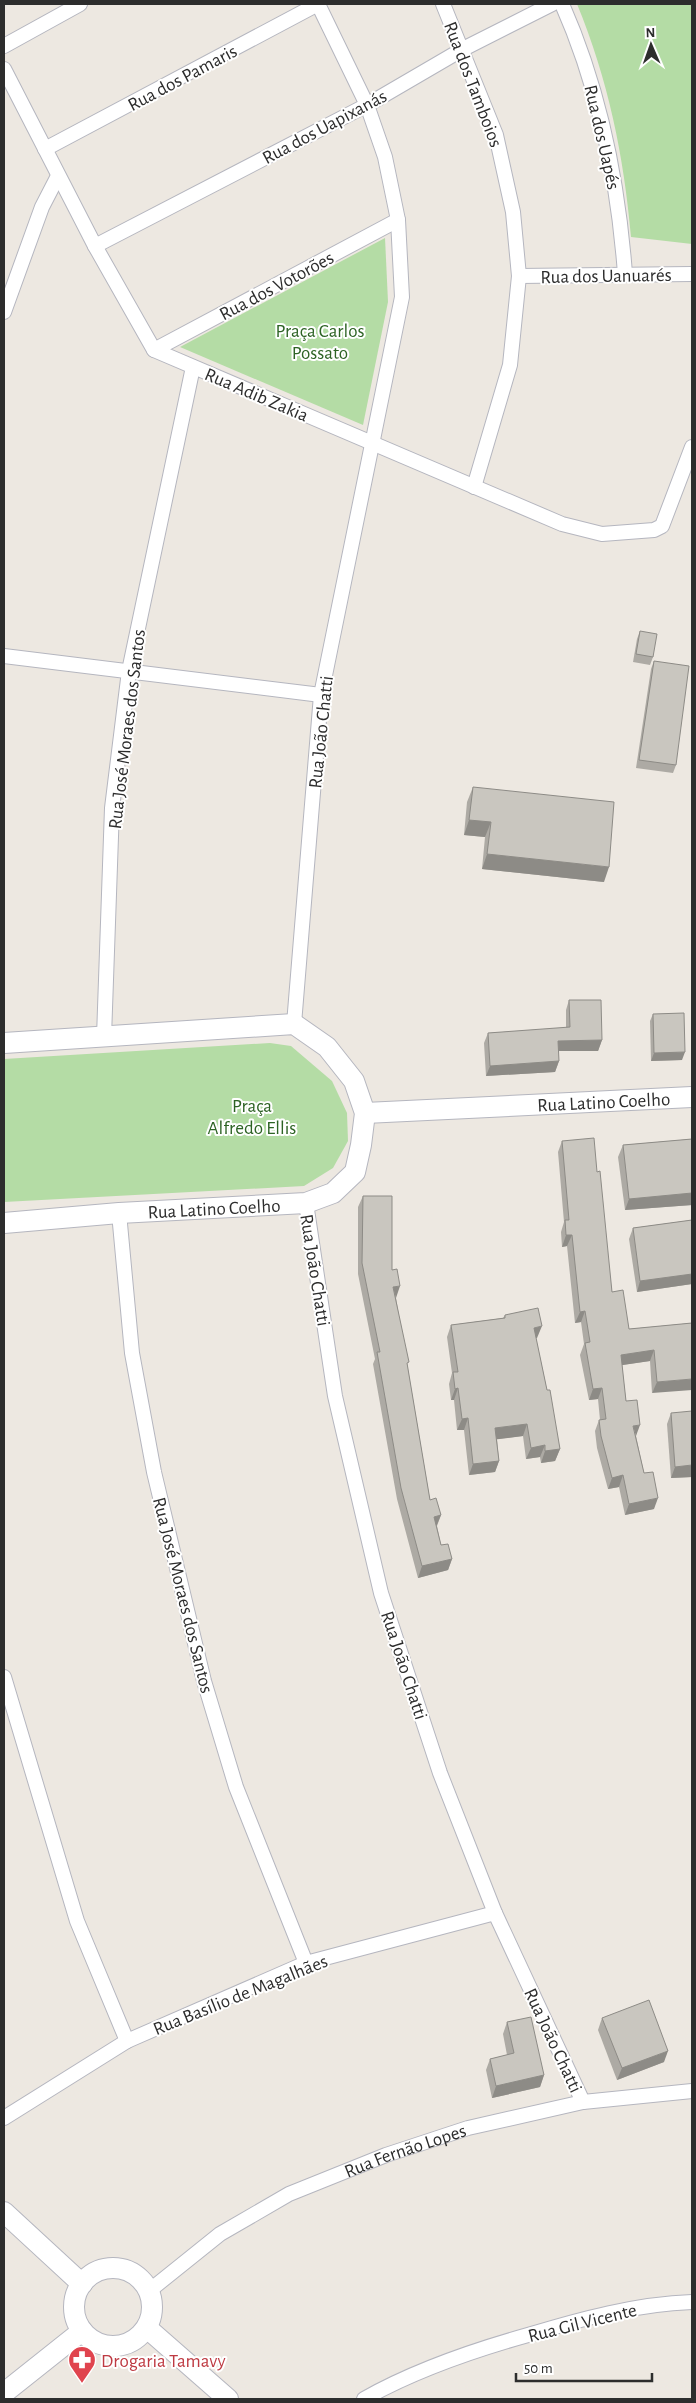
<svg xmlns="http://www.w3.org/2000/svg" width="696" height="2403" viewBox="0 0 696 2403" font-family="'Alegreya Sans',sans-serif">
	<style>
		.green { fill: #b4dca5 }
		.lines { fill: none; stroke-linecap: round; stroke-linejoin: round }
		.street-casing { stroke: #b5b6bf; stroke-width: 16 }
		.secondary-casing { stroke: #b5b6bf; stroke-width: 22 }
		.street { stroke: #fff; stroke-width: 14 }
		.secondary { stroke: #fff; stroke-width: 20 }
		.wall { fill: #adaaa4 }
		.shaded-wall { fill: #8d8b86 }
		.building { fill: #c9c6bf; stroke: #8d8b86 }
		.labels { text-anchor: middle; stroke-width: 4; stroke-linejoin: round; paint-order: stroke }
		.street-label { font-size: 19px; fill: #2d2d2d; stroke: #fff }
		.park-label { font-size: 19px; fill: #2d6324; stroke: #fff }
		.health-label { font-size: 19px; fill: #be3a42; stroke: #fff; text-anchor: start }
	</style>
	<rect width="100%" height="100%" fill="#ede8e1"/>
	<g class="green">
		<path d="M577,4H692V244L631,237C624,156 608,79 577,4Z"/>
		<polygon points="385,238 388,302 363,425 180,347"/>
		<polygon points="270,1043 291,1046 332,1081 347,1113 348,1141 333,1168 304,1186 4,1202 4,1059"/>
	</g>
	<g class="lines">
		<defs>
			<g id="street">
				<polyline points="443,4 496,135 513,212 519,276 510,365 474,487"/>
				<path d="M562,4C600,90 618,180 625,274"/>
				<polyline points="4,46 80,4"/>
				<polyline points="4,69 95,246 154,350 562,524 602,534 654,530 662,526 692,447"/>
				<polyline points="45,149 318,4"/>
				<polyline points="95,246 367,105 463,49 552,4"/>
				<polyline points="519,276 692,274"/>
				<polyline points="4,312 42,207 58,176"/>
				<polyline points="154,350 398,220"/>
				<polyline points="4,656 321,695"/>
				<polyline points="294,1024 321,695 402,297 398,220 385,157 367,105 318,4"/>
				<polyline points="104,1037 112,808 129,671 193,367"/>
				<polyline points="306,1203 335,1396 381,1593 440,1773 495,1913 583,2102"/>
				<polyline points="119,1213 132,1353 154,1472 204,1681 236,1787 306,1963"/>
				<polyline points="4,1677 77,1921 127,2041"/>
				<polyline points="4,2118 127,2041 306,1963 495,1913"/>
				<path id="s1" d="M149,2291L220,2234L289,2194L386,2155L468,2128L583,2102L692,2091"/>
				<path d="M364,2399C415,2370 471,2351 528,2335C581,2319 636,2304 692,2302"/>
			</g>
			<g id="secondary">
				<polyline points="4,1043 294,1024 327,1047 354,1081 365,1113 361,1145 355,1172 333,1193 306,1203 119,1213 4,1223"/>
				<path id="s2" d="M365,1113L692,1097"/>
				<polyline points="4,2212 82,2284"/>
				<circle cx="113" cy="2307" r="39"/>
				<polyline points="147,2328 228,2399"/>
				<polyline points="4,2393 82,2331"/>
			</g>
		</defs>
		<use href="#street" class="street-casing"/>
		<use href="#secondary" class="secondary-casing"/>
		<use href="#street" class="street"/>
		<use href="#secondary" class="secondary"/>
	</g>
	<g class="wall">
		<polygon points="640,631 653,657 650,665 633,662 637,639"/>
		<polygon points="654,661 676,765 673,773 636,768 651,669"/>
		<polygon points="473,787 604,882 482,869 485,837 464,835 467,802"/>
		<polygon points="569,1000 602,1040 598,1051 558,1051 559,1061 555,1072 486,1076 484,1043 488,1033 566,1028 566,1010"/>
		<polygon points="653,1014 682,1060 651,1061 650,1021"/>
		<polygon points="692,1139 692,1205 625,1210 618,1157 623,1145"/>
		<polygon points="562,1141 597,1172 612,1292 629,1329 692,1323 652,1393 650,1361 622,1365 626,1401 636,1436 644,1473 654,1509 625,1515 619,1487 608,1489 597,1448 595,1431 599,1420 600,1420 598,1399 589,1400 580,1355 584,1344 581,1322 575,1323 567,1246 562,1247 561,1232 564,1222 558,1152"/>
		<polygon points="363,1196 392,1270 396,1298 430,1500 441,1515 437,1526 441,1545 452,1559 448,1570 418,1578 397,1499 373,1364 375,1359 358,1274 358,1207"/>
		<polygon points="692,1220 692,1284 637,1292 629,1239 633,1228"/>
		<polygon points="505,1315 537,1338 536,1338 547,1390 560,1449 555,1461 541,1463 540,1457 526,1459 523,1436 497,1439 499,1461 495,1472 469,1475 464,1430 457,1430 454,1400 451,1400 449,1384 452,1373 447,1337 451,1325 503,1318"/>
		<polygon points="671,1413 692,1477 671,1478 667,1424"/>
		<polygon points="602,2018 664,2062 617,2080 598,2030"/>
		<polygon points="507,2022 544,2075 540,2087 492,2098 486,2070 490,2059 507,2055 503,2034"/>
	</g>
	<g class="shaded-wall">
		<polygon points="469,820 491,822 485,837 464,835"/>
		<polygon points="487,854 609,867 604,882 482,869"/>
		<polygon points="602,1040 598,1051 554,1051 558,1041"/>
		<polygon points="685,1052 682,1060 651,1061 654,1053"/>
		<polygon points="559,1061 555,1072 486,1076 490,1066"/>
		<polygon points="692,1193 692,1205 625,1210 629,1199"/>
		<polygon points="566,1235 572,1235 567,1246 562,1247"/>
		<polygon points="692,1274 692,1284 637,1292 640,1281"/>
		<polygon points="400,1286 396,1298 393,1287"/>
		<polygon points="585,1311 581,1322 575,1323 580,1312"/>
		<polygon points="542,1326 537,1338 530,1339 534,1328"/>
		<polygon points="654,1350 650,1361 616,1366 621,1355"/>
		<polygon points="692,1379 692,1390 652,1393 657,1382"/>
		<polygon points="458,1388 454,1400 451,1400 455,1389"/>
		<polygon points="602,1388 598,1399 589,1400 593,1389"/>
		<polygon points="468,1418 464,1430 457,1430 462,1419"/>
		<polygon points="527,1424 523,1436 491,1440 495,1428"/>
		<polygon points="640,1425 636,1436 633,1426"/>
		<polygon points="545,1445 540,1457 526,1459 531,1448"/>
		<polygon points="560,1449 555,1461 541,1463 545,1451"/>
		<polygon points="499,1461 495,1472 469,1475 473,1464"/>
		<polygon points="692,1465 692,1477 671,1478 675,1467"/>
		<polygon points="623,1475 619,1487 608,1489 612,1478"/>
		<polygon points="658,1498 654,1509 625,1515 629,1504"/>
		<polygon points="441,1515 436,1527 434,1517"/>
		<polygon points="452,1559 448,1570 418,1578 422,1566"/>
		<polygon points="668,2051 664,2062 617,2080 622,2068"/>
		<polygon points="544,2075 540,2087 492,2098 496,2086"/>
	</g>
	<g class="building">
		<polygon points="640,631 657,634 653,657 636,654"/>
		<polygon points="654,661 689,666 676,765 639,760"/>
		<polygon points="473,787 614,802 609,867 487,854 491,822 469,820"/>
		<polygon points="569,1000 601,1000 602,1040 558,1041 559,1061 490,1066 488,1033 570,1027"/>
		<polygon points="684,1013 685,1052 654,1053 653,1014"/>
		<polygon points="594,1138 597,1172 600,1171 612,1292 623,1290 629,1329 692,1323 692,1379 657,1382 654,1350 621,1355 626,1401 637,1400 640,1425 633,1426 644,1473 653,1472 658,1498 629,1504 623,1475 612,1478 601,1436 599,1420 606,1419 602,1388 593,1389 585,1343 590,1342 585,1311 580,1312 572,1235 566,1235 565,1220 569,1220 562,1141"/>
		<polygon points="692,1139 692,1193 629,1199 623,1145"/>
		<polygon points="363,1196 392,1196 392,1270 397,1269 400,1286 393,1287 409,1362 407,1363 430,1500 436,1498 441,1515 434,1517 441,1545 448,1544 452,1559 422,1566 401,1488 377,1352 380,1352 362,1263"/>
		<polygon points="692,1220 692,1274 640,1281 633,1228"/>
		<polygon points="538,1308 542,1326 534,1328 547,1390 550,1390 560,1449 545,1451 545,1445 531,1448 527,1424 495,1428 499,1461 473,1464 468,1418 462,1419 458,1388 455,1389 453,1372 458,1372 451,1325 505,1318 505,1315"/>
		<polygon points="692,1411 692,1465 675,1467 671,1413"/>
		<polygon points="649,2000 668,2051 622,2068 602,2018"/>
		<polygon points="531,2017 544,2075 496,2086 490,2059 514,2053 507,2022"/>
	</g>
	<defs>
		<symbol id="pharmacy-pin" viewBox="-11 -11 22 30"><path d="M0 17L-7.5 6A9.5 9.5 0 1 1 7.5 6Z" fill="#e0444e" stroke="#fff"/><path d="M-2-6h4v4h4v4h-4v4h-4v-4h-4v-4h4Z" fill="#fff"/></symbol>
	</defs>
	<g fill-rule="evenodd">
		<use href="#pharmacy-pin" x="66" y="2344" width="32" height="43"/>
	</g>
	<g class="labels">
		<g class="street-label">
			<text transform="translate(182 77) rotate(-28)" y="7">Rua dos Pamaris</text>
			<text transform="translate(474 84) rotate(69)" y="7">Rua dos Tamboios</text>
			<text transform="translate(324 126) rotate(-28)" y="7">Rua dos Uapixanás</text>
			<text transform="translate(603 137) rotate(77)" y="7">Rua dos Uapés</text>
			<text transform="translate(606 275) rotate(-1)" y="7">Rua dos Uanuarés</text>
			<text transform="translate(276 285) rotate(-28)" y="7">Rua dos Votorões</text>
			<text transform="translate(257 394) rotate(23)" y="7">Rua Adib Zakia</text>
			<text transform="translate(126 729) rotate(-83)" y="7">Rua José Moraes dos Santos</text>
			<text transform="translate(320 732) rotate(-84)" y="7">Rua João Chatti</text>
			<text dy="7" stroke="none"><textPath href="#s2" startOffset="239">Rua Latino Coelho</textPath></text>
			<text transform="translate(214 1208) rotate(-3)" y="7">Rua Latino Coelho</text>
			<text transform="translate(316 1270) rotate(81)" y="7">Rua João Chatti</text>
			<text transform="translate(184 1595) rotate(76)" y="7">Rua José Moraes dos Santos</text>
			<text transform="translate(405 1665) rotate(72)" y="7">Rua João Chatti</text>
			<text transform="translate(240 1994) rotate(-22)" y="7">Rua Basílio de Magalhães</text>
			<text transform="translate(554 2040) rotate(65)" y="7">Rua João Chatti</text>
			<text dy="7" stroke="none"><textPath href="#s1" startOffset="295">Rua Fernão Lopes</textPath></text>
			<text transform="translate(582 2322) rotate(-14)" y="7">Rua Gil Vicente</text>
		</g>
		<g class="park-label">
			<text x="320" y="337">Praça Carlos<tspan x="320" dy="22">Possato</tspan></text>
			<text x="252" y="1112">Praça<tspan x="252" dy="22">Alfredo Ellis</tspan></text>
		</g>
		<g class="health-label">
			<text x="101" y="2367">Drogaria Tamavy</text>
		</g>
	</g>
	<rect width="696" height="2403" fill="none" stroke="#2d2d2d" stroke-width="10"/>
	<g transform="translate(651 45) rotate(358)" stroke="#ffffff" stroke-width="4" paint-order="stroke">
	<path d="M0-4L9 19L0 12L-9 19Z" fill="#2d2d2d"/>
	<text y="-8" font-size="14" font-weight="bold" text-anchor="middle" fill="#2d2d2d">N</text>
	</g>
	<path d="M516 2373v8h136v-8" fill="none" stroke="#2d2d2d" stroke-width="2.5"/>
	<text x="524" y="2373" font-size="15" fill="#2d2d2d" stroke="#ffffff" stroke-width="4" paint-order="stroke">50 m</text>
</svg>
